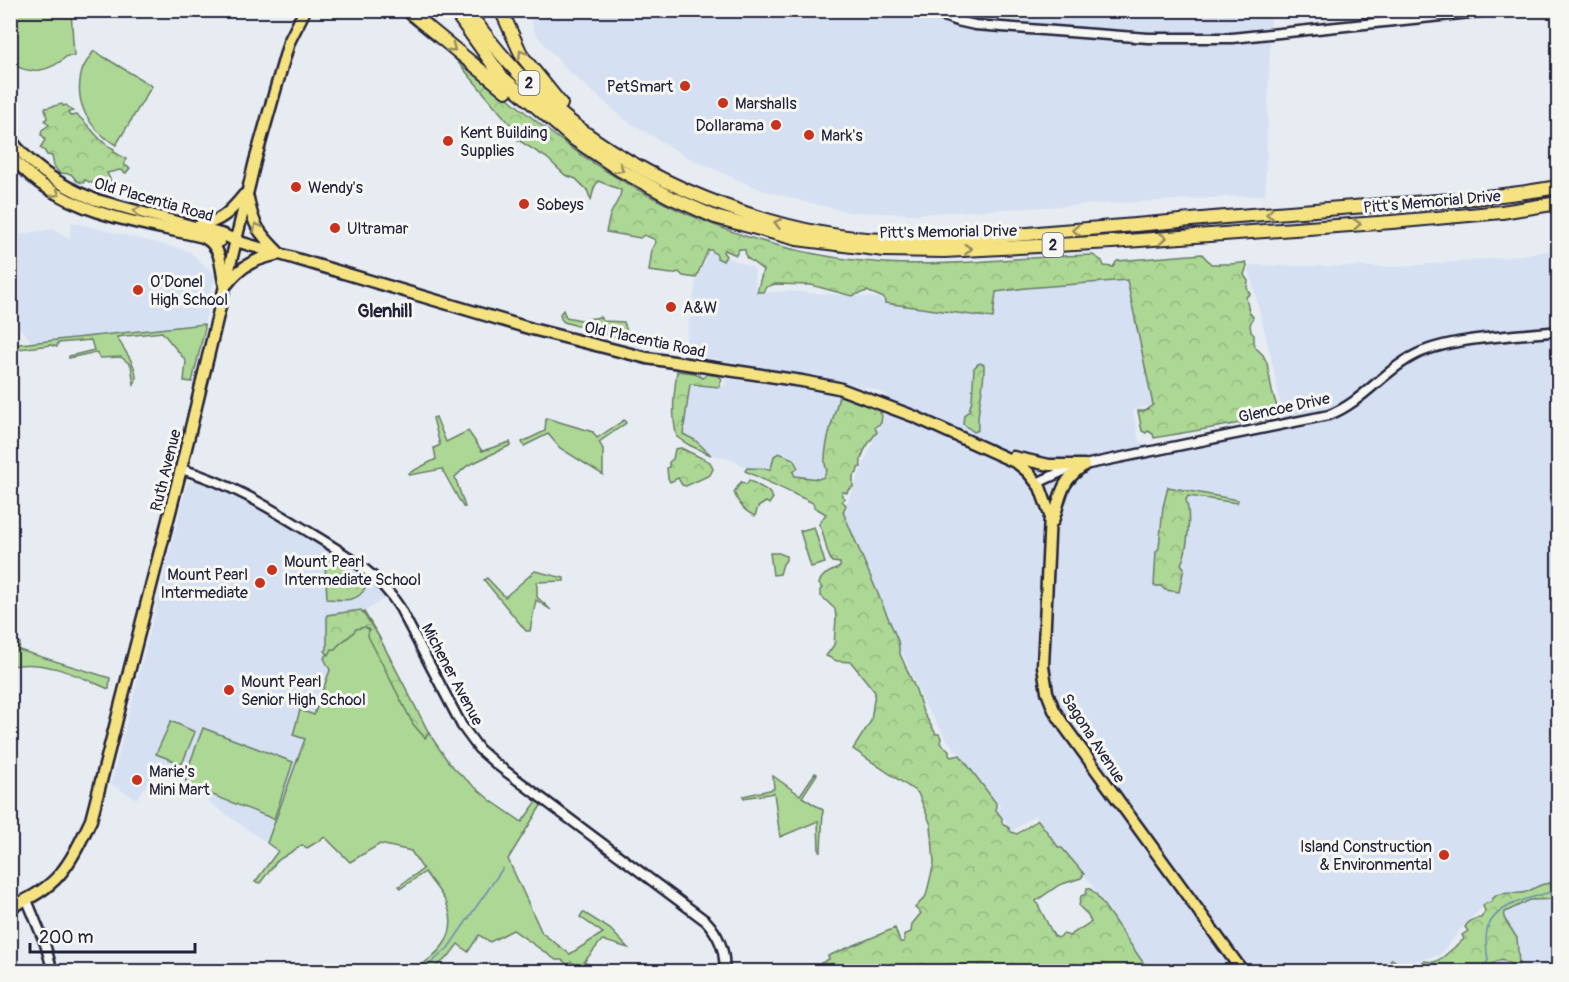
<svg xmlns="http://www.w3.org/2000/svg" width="1569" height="982" viewBox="0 0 1569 982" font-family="Pangolin,sans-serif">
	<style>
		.built { fill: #d5e0f2 }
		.green { fill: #acd794; stroke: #677c68; stroke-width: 1.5 }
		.forest { fill: url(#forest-crowns); stroke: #677c68; stroke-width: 1.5 }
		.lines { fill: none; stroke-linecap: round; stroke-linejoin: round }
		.stream { stroke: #6b8faf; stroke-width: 1.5 }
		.minor-casing { stroke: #22223b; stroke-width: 13 }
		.major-casing { stroke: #22223b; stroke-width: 15 }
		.highway-casing { stroke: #22223b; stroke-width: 16 }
		.minor { stroke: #f6f6f2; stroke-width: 8 }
		.major { stroke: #f5e382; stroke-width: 10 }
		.highway { stroke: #f5e382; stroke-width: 12 }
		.oneway { stroke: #968c62 }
		.poi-dot { fill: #c8321e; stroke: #f6f6f2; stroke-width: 2 }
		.labels { text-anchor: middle; stroke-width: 6; stroke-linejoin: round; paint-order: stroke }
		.shield { fill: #f6f6f2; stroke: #626272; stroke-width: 1.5 }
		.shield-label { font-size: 15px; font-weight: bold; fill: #22223b }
		.poi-label { font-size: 16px; fill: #22223b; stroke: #f6f6f2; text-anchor: start }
		.street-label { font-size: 16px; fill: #22223b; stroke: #f6f6f2 }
		.neighbourhood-label { font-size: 18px; font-weight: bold; fill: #22223b; stroke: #f6f6f2 }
	</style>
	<defs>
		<pattern id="forest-crowns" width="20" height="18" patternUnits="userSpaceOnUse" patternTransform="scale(1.5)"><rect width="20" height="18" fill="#acd794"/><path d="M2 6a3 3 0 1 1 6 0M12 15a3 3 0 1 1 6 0" fill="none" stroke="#94b880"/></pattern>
	</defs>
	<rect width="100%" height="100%" fill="#e7ecf2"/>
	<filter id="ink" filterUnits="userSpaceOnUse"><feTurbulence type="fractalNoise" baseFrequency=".0167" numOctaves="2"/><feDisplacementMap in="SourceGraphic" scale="12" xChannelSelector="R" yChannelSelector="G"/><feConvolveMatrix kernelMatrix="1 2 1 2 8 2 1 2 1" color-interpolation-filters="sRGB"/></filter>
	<g filter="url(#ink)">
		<g class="built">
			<polygon points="528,11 1271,11 1265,195 916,214 849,212 806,202 759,189 687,157 624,119 565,68 546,46 535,33"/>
			<polygon points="71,222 189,251 215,275 204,324 33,343 11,318 11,236 53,229 70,239"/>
			<polygon points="1558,249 1558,883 1490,900 1464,925 1440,955 1403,964 1391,962 1384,971 1149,971 1089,881 1062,848 1060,849 1035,815 1012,831 998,810 1000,806 944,735 924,704 843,512 887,409 885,394 874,389 687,354 685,347 696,282 710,251 754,268 756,293 786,291 879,298 885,303 992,318 996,292 1026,288 1127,280 1153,405 1133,410 1139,441 1151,447 1283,419 1271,357 1248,265 1397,267 1509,257"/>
			<polygon points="726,379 823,391 839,396 824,461 827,470 824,477 818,479 795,476 793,472 798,468 793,459 786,455 772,469 747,468 733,460 713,455 695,440 683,434 690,383 724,387"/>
			<polygon points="192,479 252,503 354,567 386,597 364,612 324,658 330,670 314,715 300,711 305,739 267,843 159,767 136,799 111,784 187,484"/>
			<polygon points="1542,899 1551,901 1558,899 1558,971 1486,972 1497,963 1505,912 1530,900"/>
		</g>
		<g class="green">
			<path d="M11,10L71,11L74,56H67C51,71 28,77 11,62Z"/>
			<path d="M94,51L152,86L116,145C89,129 73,103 82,71C84,64 90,57 94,51Z"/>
			<path d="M204,324L205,328L192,382L184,381L186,361L162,332L117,337C124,351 142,370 134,385L131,365L121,357L100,358L96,352L69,358V356L94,350L91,340L58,343L57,347L51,345L11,350V345Z"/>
			<polygon points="436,417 446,442 468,431 482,451 510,442 511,445 467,466 455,477 465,507 463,507 442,469 410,475 409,473 436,459 434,448 440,445 433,418"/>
			<polygon points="546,418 593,432 597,438 624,420 626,423 599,442 603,449 603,475 560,448 548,434 524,446 522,442 545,431"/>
			<polygon points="814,527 825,563 811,567 800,531"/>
			<polygon points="770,553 779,553 786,556 786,560 783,564 780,574 773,575"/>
			<polygon points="535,571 564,578 564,581 537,582 537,597 551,610 536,600 530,631 526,631 484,580 487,578 505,597"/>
			<path d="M364,612L378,635L426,729L449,763L461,775L490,800L522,822L537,801L542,804L508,859L542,933L570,954L603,933L580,917L583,912L610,929L628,948L602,940L584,962L598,971H587L571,962L568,965L562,960H556L513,930L490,942L479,935L468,952L458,944L449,956L431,971H413C436,956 459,938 448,907C444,895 432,883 425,872L401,888L399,886L423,869L411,851L380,844L350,862L325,837L307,848L302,845L277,861L260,883L255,882L278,851L267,843L305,739L293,735L300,710L314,715L330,670L324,658Z"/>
			<path d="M10,639L20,643L19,650L110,678L109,689C78,676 45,659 11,666Z"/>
			<polygon points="171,721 195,732 182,764 156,754"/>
			<polygon points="203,728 293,762 274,819 187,785 185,776"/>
			<polygon points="815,773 817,774 802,797 823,810 821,851 819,851 818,821 780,837 774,793 744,798 743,796 774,789 773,776 800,795"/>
		</g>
		<g class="forest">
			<path d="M445,47C491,82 533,122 580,154C669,216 776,256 885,263C954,267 1023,256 1093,255L1102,261L1104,266L1113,267L1117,261L1202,254L1211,264C1223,264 1235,265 1246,262L1247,266L1244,275L1248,281L1247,288L1250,294L1246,297L1249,312L1253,317L1250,325L1251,332L1254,335V346L1263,355L1267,363L1272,391L1279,413L1277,416L1272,415L1266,420L1262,418L1261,421H1252L1154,438L1153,434L1148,431L1146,433L1142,431L1138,411H1144L1153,405L1127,280L1026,288L996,292L993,318L885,303L884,298L867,291L852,296L811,285L775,284L766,287L763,292H757L763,270L746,257L745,250L739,249L736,255L725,250L723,252L726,256L723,261L717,258V255L711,250H708L696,278L683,276L679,272L672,274L649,271L652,249L656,242L654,239L644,235L640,238L606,232L610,215L620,196L621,190L598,181L594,188L591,200L587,190L576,179L565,175L547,158L518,140L520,136Z"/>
			<path d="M62,104L63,106L66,105L73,111L68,112L70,116L77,115C91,126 98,142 114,149V152L126,159L124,165L130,168L126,173L120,170L107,173L114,187L109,192L95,189L97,186L94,181L92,183L85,180L83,183L77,181L71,174L59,173L54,166L52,156L47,155L44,150L40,148L45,140L43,136L41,135L42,130L49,125L45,121L47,118L45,108Z"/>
			<polygon points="563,310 566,317 581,320 600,317 603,321 624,322 628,335 633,342 564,322 561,319 560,314"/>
			<path d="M981,363L984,365C985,387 976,409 978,430L974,432L963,424L964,415L969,411L972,400L974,368L978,364Z"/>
			<path d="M677,371L694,373L703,378L707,374L718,376L722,379L719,387L690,384L683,434L695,440L711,455L689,445L677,437C671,415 674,393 677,371Z"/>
			<path d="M845,395L878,408L882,412L880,413L882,415L881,423L875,427L877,432C870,441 859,454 861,467L858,468L857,473L853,476V487L849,489L847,493L842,492V496L845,498L842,501L846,505L843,512L898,641L900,654L916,690L923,712L936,734H939L941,738L940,743L949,750V755L951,757L960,755L996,803V810L1002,818V823L1009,828L1011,832L1017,834L1038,820L1059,848H1062L1084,874L1081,878L1059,885L1036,901L1054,936L1058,938L1064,934L1069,936L1091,922L1087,914L1079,906L1081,896L1086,894L1087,888H1089L1096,894L1149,971H826L821,963L829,959L828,956L895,928L900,942H904V935L911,932L912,924L921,913L915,908L926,896L934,863L931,825L918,793L853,749L871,721L875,692L851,662L837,661L826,656L834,645L836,618L835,609L820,595V590L822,588L819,584C821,573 832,572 840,567V563L832,562C824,549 826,536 819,524L826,514L814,507L813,503L745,471L747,468L771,469L774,456L779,453L793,459L798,468L793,472L795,476L818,479L824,477L827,470C819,458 836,411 839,396Z"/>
			<polygon points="681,448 710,462 713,469 710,475 686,486 682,485 678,478 670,482 668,478 667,468 669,467 669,462 673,459 675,449"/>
			<path d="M749,480L768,491L773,498L769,504L766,502L758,507L755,516C745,512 738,503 734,492L741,482L747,484Z"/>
			<path d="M1168,487L1238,500L1237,503L1188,496L1186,500C1191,514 1188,551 1181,564L1184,568L1179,592L1165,590L1161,586H1154L1156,552L1159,548L1163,507Z"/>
			<path d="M326,557C336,565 352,569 357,582L361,578L365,588C358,603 341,600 327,599L325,562Z"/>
			<path d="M361,610L378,635L429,733L425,738L413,724L368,636L369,630L365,627L356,629C350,638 341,641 335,649H332L329,655L325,651L327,649V615Z"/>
			<path d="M1557,883L1558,899L1530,900L1505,912L1504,918L1517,938L1519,964L1512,965L1502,959L1497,961L1485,971H1387L1394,965L1390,960L1392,959L1401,966L1405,965L1409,967V970L1424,961L1435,962L1442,958L1464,939L1462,935L1468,931L1465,927C1468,922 1474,918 1481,918L1485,911L1483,906L1486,903L1491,902C1496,888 1515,896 1526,892C1537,887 1543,882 1557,883Z"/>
		</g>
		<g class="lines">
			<g class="stream">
				<polyline points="421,972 448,948 503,868"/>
				<path d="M1478,972L1488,961C1487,951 1484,937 1488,927C1497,902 1536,897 1558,890"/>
			</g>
			<defs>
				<g id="minor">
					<polyline points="927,10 957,21 975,25 1148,38 1232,38 1499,10"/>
					<path d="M181,469C229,483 267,506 309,532C344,553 378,573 400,608L462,726L479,749L496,764L706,921C719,935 726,952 724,972"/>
					<path d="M1037,483L1061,472L1084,465L1329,415C1363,402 1384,370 1417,354C1452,337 1518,336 1558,331"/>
					<polyline points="27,900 45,944 53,972"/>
				</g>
				<g id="major">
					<path d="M10,139C31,167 61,186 93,199L224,235L236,241L532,329L647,358L802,381L838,388L913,416L1017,463L1028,472L1040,487L1050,515L1043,666L1047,692L1054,710L1065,727L1243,972"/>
					<path d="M10,156C20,166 30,176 41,184C94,221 160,225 220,241"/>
					<path d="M248,198C253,226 260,234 279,253"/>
					<path d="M200,225C221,222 231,211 244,195"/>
					<path d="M205,238C222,248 220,264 224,282"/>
					<path d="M227,284C242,265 255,259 279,254"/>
					<polyline points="1013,457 1049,465 1084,465"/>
					<path d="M1053,521C1061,496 1060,482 1083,466"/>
					<path d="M10,907C60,887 69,865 91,820L181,469L255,161L289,42L305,10"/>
				</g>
				<g id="highway">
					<polyline points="407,10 506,91"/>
					<polyline points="454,10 502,77 571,137 620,170 670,197 715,217 797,239 884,250 944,251 1112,242 1392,222 1502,212 1558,203"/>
					<path d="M467,10C498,54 537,97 580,129C660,189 784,237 885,240C940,242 995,237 1049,232C1104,228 1159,223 1213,218C1264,214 1315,210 1366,206C1430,202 1495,198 1558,187"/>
					<polyline points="501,10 522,56 561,104"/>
				</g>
			</defs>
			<use href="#minor" class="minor-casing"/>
			<use href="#major" class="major-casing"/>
			<use href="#highway" class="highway-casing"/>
			<use href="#minor" class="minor"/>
			<use href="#major" class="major"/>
			<use href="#highway" class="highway"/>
		</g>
		<defs><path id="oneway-chevron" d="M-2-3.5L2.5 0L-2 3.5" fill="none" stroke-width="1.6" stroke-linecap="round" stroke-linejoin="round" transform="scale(1.5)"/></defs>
		<g class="oneway">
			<use href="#oneway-chevron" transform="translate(452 48) rotate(38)"/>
			<use href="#oneway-chevron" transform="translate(522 54) rotate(-122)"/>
			<use href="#oneway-chevron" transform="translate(620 169) rotate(31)"/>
			<use href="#oneway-chevron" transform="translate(56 193) rotate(30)"/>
			<use href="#oneway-chevron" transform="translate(137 211) rotate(-166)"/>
			<use href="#oneway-chevron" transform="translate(1270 214) rotate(175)"/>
			<use href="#oneway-chevron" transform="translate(778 223) rotate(-165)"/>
			<use href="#oneway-chevron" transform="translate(1357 224) rotate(-4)"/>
			<use href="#oneway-chevron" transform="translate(257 227) rotate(-119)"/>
			<use href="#oneway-chevron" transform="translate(1076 230) rotate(175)"/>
			<use href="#oneway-chevron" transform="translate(1163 238) rotate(-4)"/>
			<use href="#oneway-chevron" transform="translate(968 249) rotate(-3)"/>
		</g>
	</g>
	<g class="poi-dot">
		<circle cx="685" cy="86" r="6"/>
		<circle cx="723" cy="103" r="6"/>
		<circle cx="776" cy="125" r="6"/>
		<circle cx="809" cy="135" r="6"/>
		<circle cx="448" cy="141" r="6"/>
		<circle cx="296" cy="187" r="6"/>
		<circle cx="524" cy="204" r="6"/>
		<circle cx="335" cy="228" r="6"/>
		<circle cx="138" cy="290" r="6"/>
		<circle cx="671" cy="307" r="6"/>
		<circle cx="272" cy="570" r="6"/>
		<circle cx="260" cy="583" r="6"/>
		<circle cx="229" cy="690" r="6"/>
		<circle cx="137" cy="780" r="6"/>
		<circle cx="1444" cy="855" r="6"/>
	</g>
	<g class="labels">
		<g class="shield">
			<rect x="518.5" y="71" width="21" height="24" rx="4.5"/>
			<rect x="1042.5" y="233" width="21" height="24" rx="4.5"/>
		</g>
		<g class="shield-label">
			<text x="529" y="88">2</text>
			<text x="1053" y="250">2</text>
		</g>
		<g class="poi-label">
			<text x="673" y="92" text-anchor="end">PetSmart</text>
			<text x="735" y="109">Marshalls</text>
			<text x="764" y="131" text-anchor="end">Dollarama</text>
			<text x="460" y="138">Kent Building<tspan x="460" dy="18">Supplies</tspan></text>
			<text x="821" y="141">Mark's</text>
			<text x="308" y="193">Wendy's</text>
			<text x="536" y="210">Sobeys</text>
			<text x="347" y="234">Ultramar</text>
			<text x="150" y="287">O’Donel<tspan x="150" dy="18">High School</tspan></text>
			<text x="683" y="313">A&amp;W</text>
			<text x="284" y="567">Mount Pearl<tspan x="284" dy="18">Intermediate School</tspan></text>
			<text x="248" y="580" text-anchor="end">Mount Pearl<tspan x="248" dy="18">Intermediate</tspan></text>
			<text x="241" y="687">Mount Pearl<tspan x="241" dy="18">Senior High School</tspan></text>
			<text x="149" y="777">Marie's<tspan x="149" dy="18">Mini Mart</tspan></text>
			<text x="1432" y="852" text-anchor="end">Island Construction<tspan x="1432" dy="18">&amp; Environmental</tspan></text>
		</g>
		<g class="street-label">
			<text transform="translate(154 199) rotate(16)" y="6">Old Placentia Road</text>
			<text transform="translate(1432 201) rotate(-5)" y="6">Pitt's Memorial Drive</text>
			<text transform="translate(948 231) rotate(-1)" y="6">Pitt's Memorial Drive</text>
			<text transform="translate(645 339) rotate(12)" y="6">Old Placentia Road</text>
			<text transform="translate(1284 407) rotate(-12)" y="6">Glencoe Drive</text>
			<text transform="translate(165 470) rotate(-76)" y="6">Ruth Avenue</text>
			<text transform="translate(453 674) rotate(62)" y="6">Michener Avenue</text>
			<text transform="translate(1094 738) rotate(57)" y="6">Sagona Avenue</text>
		</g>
		<g class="neighbourhood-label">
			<text x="385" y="317">Glenhill</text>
		</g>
	</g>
	<rect width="1569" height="982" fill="none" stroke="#f6f6f2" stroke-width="36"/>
	<rect x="18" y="18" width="1533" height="946" fill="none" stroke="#22223b" stroke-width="2" filter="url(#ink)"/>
	<path d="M30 943v9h165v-9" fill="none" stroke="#22223b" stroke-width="3"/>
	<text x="39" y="943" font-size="18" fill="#22223b" stroke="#f6f6f2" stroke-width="4.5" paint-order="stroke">200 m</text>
</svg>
